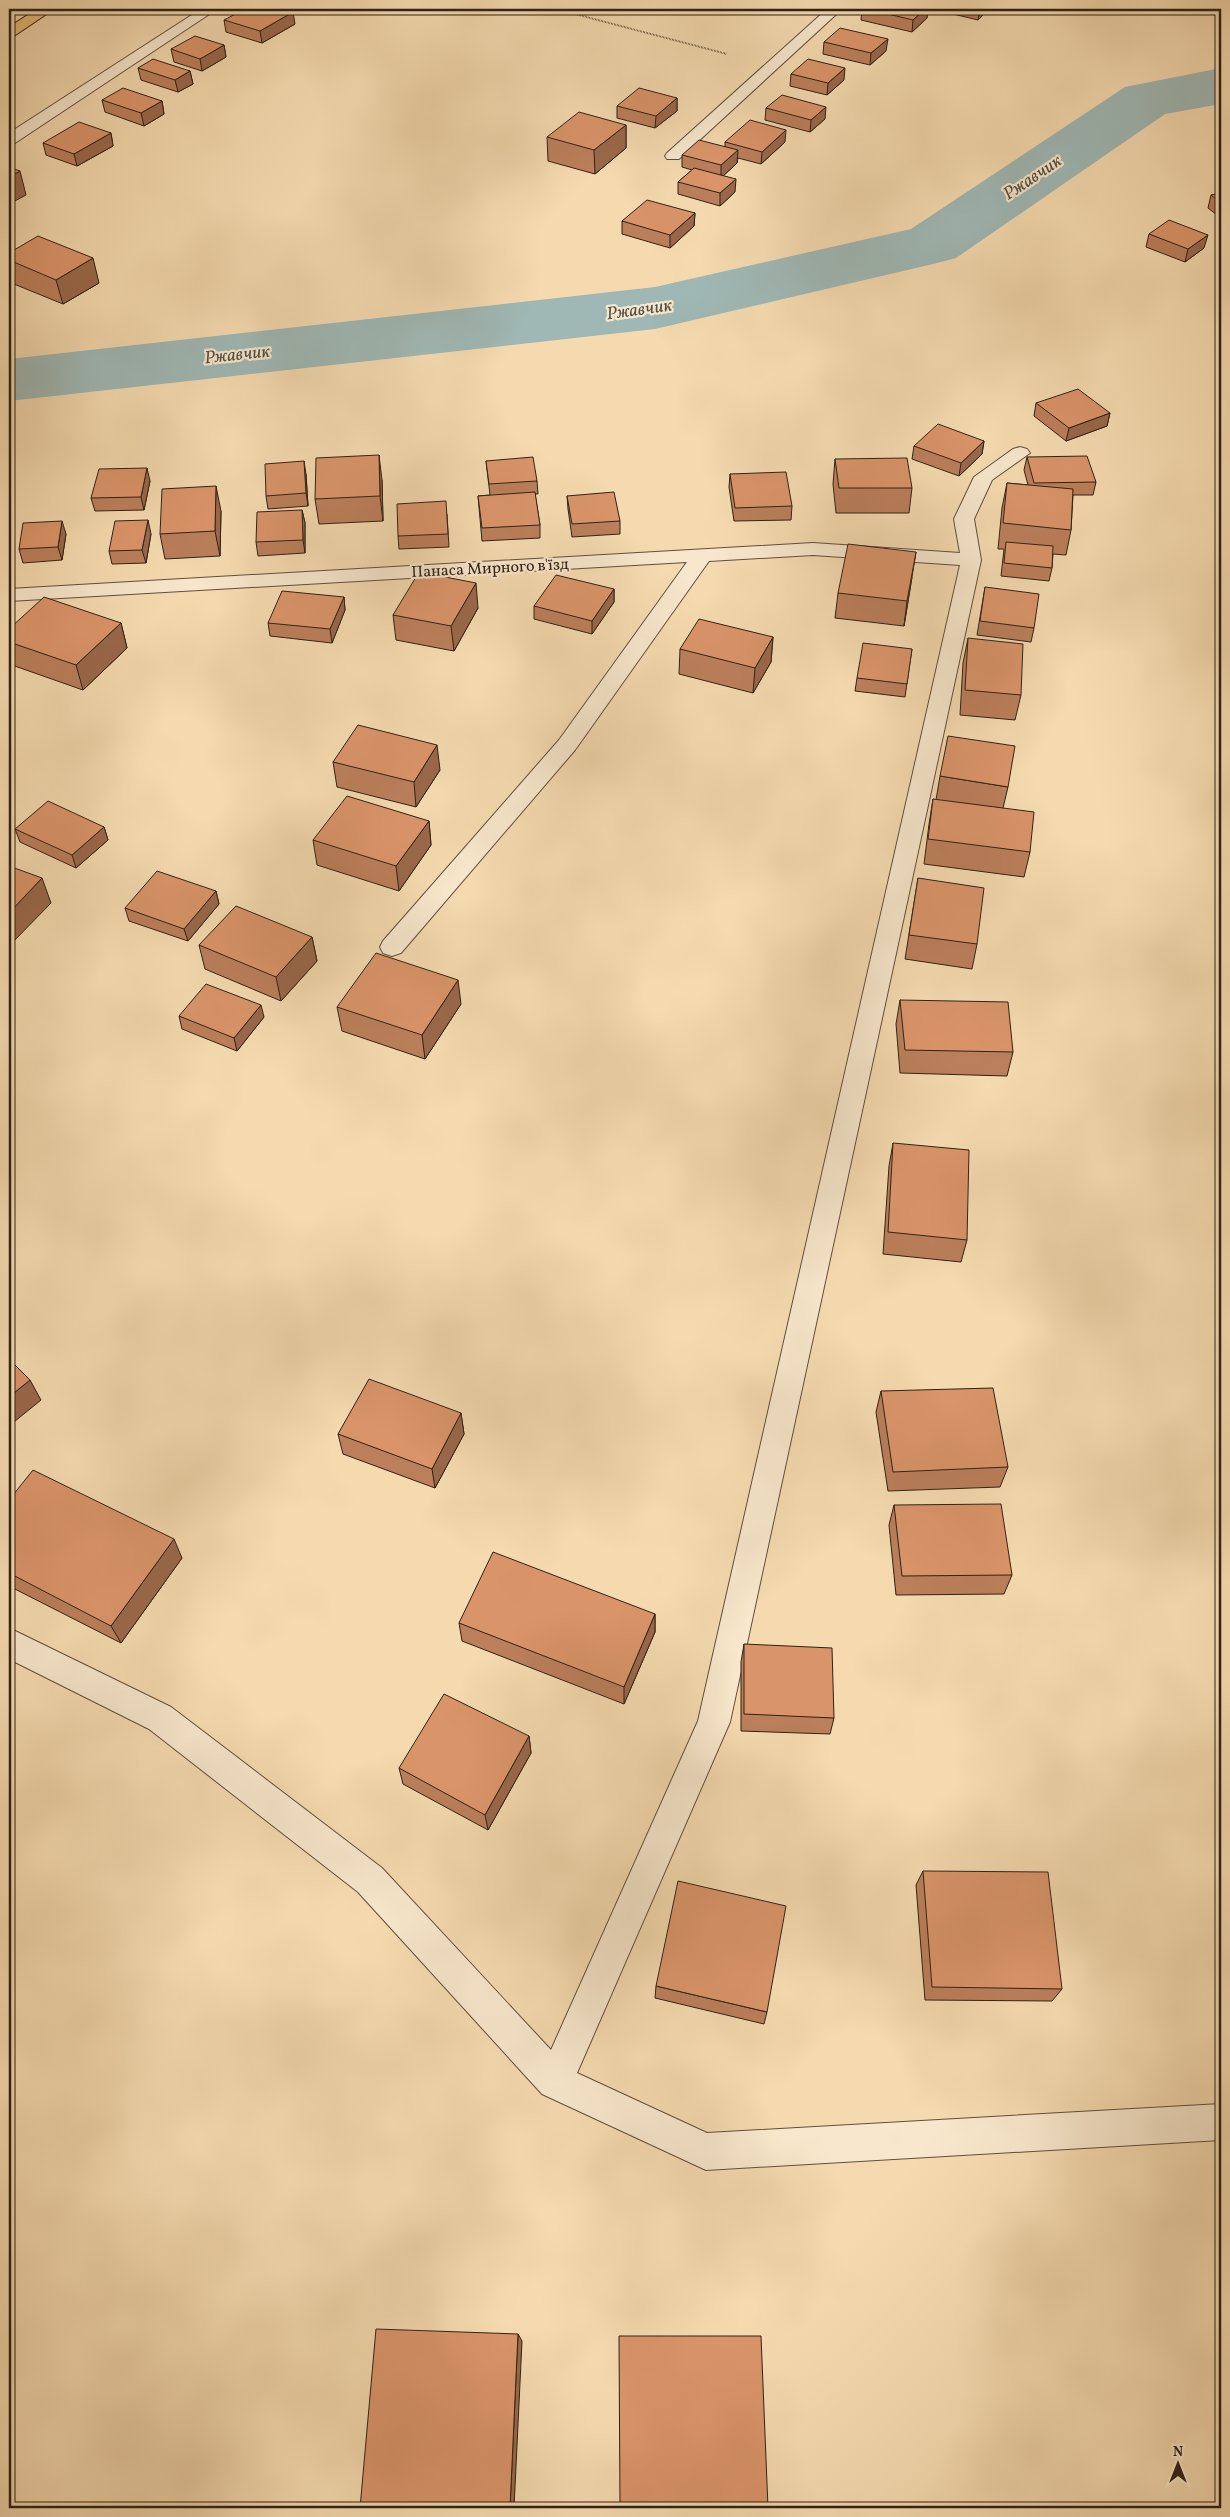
<svg xmlns="http://www.w3.org/2000/svg" width="1230" height="2517" viewBox="0 0 1230 2517" font-family="Vollkorn,serif">
	<style>
		.lines { fill: none; stroke-linecap: round; stroke-linejoin: round }
		.river { fill: #9fb8b5; fill-rule: evenodd }
		.minor-casing { stroke: #604f3c; stroke-width: 2 }
		.trunk-casing { stroke: #2e2115; stroke-width: 2 }
		.path { stroke: #2e2115; stroke-width: 2; stroke-dasharray: 0.5 1; stroke-linecap: butt }
		.minor { fill: #f8e7cc; fill-rule: evenodd }
		.trunk { fill: #eabd78; fill-rule: evenodd }
		.wall { fill: #bb7f5b; stroke: #2e2115 }
		.shaded-wall { fill: #99684a; stroke: #2e2115 }
		.building { fill: #da946a; stroke: #2e2115 }
		.labels { text-anchor: middle; stroke-width: 4.5; stroke-linejoin: round; paint-order: stroke }
		.far-street-label { font-size: 16px; fill: #2e2115; stroke: #f8e7cc }
		.far-water-label { font-size: 18px; font-style: italic; fill: #504e45; stroke: #f8e7cc }
	</style>
	<rect width="100%" height="100%" fill="#f5dab0"/>
	<filter id="stains"><feTurbulence type="fractalNoise" baseFrequency=".004" numOctaves="4"/><feColorMatrix values="0 0 0 0 .2 0 0 0 0 .09 0 0 0 0 .02 0 0 0 .5 -.17"/></filter>
	<radialGradient id="worn" r=".72"><stop offset=".6" stop-color="#630" stop-opacity="0"/><stop offset="1" stop-color="#630" stop-opacity=".3"/></radialGradient>
	<g class="lines">
		<polygon class="river" points="1221,68 1221,104 1165,114 956,258 933,264 655,329 9,401 9,359 655,287 911,229 1125,87"/>
		<defs>
			<g id="minor">
				<polygon points="201,9 217,9 15,143 9,145 9,133"/>
				<polygon points="827,9 842,9 679,159 667,159 665,156 667,153"/>
				<polygon points="1020,447 1027,449 1030,453 992,480 974,519 981,560 730,1722 577,2073 707,2133 1221,2104 1221,2140 706,2170 542,2094 358,1892 149,1729 9,1659 9,1628 171,1707 382,1868 551,2050 698,1721 960,565 813,555 709,561 575,750 401,953 392,956 383,953 380,947 383,941 559,740 687,562 9,601 9,589 813,543 960,553 954,519 974,477 1013,449"/>
			</g>
			<polygon id="trunk" points="37,9 54,9 14,36 9,37 9,27"/>
		</defs>
		<use href="#minor" class="minor-casing"/>
		<use href="#trunk" class="trunk-casing"/>
		<polyline class="path" points="556,9 727,54"/>
		<use href="#minor" class="minor"/>
		<use href="#trunk" class="trunk"/>
	</g>
	<g class="wall">
		<polygon points="862,9 928,9 927,18 912,32 861,20"/>
		<polygon points="932,9 986,9 986,12 978,20"/>
		<polygon points="224,20 295,24 262,43 226,32"/>
		<polygon points="824,42 886,51 870,65 823,54"/>
		<polygon points="224,45 226,57 202,71 174,62 171,49"/>
		<polygon points="138,68 190,71 193,84 178,92 141,80"/>
		<polygon points="791,74 844,80 827,95 790,86"/>
		<polygon points="677,98 677,111 655,128 617,118 617,106"/>
		<polygon points="102,100 162,101 164,114 144,126 105,112"/>
		<polygon points="766,108 825,119 810,132 765,120"/>
		<polygon points="626,125 626,148 595,174 548,161 547,137"/>
		<polygon points="111,133 113,146 77,166 46,155 43,143"/>
		<polygon points="725,142 785,142 761,164 738,158 737,163 723,176 735,192 720,206 678,194 678,182 692,170 682,167 682,155 725,147"/>
		<polygon points="1221,193 1221,218 1208,208 1211,195"/>
		<polygon points="695,213 694,226 670,248 622,234 622,221"/>
		<polygon points="1149,234 1204,248 1185,262 1146,247"/>
		<polygon points="9,253 99,283 63,304 9,282"/>
		<polygon points="1036,403 1110,413 1107,426 1066,441 1034,416"/>
		<polygon points="984,441 982,454 959,476 912,459 914,446"/>
		<polygon points="1027,457 1096,482 1093,495 1073,495 1071,530 1066,555 1053,554 1052,568 1049,581 1001,576 1004,549 998,549 1002,508 1007,483 1028,485 1024,470"/>
		<polygon points="835,459 912,488 909,513 836,513 833,484"/>
		<polygon points="486,461 537,481 538,494 535,494 540,525 540,538 482,541 478,496 490,495"/>
		<polygon points="306,474 308,506 268,509 266,496"/>
		<polygon points="730,474 792,506 791,520 734,521 729,487"/>
		<polygon points="382,480 383,521 319,524 315,499"/>
		<polygon points="150,481 144,510 95,511 91,498"/>
		<polygon points="567,496 620,521 620,534 572,537 568,509"/>
		<polygon points="302,510 305,523 305,553 258,556 256,542"/>
		<polygon points="221,511 220,556 165,559 160,534"/>
		<polygon points="447,514 449,547 399,549 398,536"/>
		<polygon points="66,534 62,560 23,563 19,549"/>
		<polygon points="151,534 146,563 112,564 109,551"/>
		<polygon points="912,577 904,626 835,618 838,593"/>
		<polygon points="985,587 1034,628 1031,642 977,635"/>
		<polygon points="614,589 614,602 592,634 534,619 534,606"/>
		<polygon points="344,597 345,610 332,643 270,636 268,623"/>
		<polygon points="478,608 454,651 396,640 393,615"/>
		<polygon points="121,623 127,648 83,690 9,664 9,629"/>
		<polygon points="773,637 771,662 753,693 679,674 680,649"/>
		<polygon points="968,638 1021,695 1015,720 960,715 963,663"/>
		<polygon points="912,649 905,697 855,691 857,678"/>
		<polygon points="333,762 440,770 416,807 337,787"/>
		<polygon points="940,776 1008,787 1003,808 1030,852 1024,877 924,864 929,824 933,799 936,800"/>
		<polygon points="429,821 431,845 399,891 317,865 313,840"/>
		<polygon points="104,827 108,840 76,868 20,842 15,829"/>
		<polygon points="918,878 977,944 972,969 905,959"/>
		<polygon points="216,891 219,904 188,941 129,921 125,908"/>
		<polygon points="312,937 317,961 281,1001 205,969 199,945"/>
		<polygon points="900,1000 1013,1052 1007,1076 900,1073 896,1024"/>
		<polygon points="461,1004 425,1059 342,1031 337,1007"/>
		<polygon points="179,1016 264,1017 237,1051 182,1029"/>
		<polygon points="893,1143 967,1240 961,1262 883,1254 889,1166"/>
		<polygon points="881,1391 1008,1467 1000,1487 888,1491 876,1412"/>
		<polygon points="461,1413 464,1434 435,1488 343,1454 338,1434"/>
		<polygon points="9,1500 182,1558 121,1643 9,1586"/>
		<polygon points="894,1505 1012,1575 1004,1594 896,1595 889,1525"/>
		<polygon points="655,1614 655,1632 624,1704 462,1641 459,1623"/>
		<polygon points="744,1644 834,1718 830,1734 741,1731 741,1662"/>
		<polygon points="529,1736 531,1753 488,1830 403,1784 399,1768"/>
		<polygon points="923,1871 1062,1989 1052,2001 925,2000 916,1885"/>
		<polygon points="656,1986 767,2012 764,2024 655,1998"/>
	</g>
	<g class="shaded-wall">
		<polygon points="925,9 928,9 927,18 912,32 913,20"/>
		<polygon points="980,9 986,9 986,12 978,20"/>
		<polygon points="293,12 295,24 262,43 260,31"/>
		<polygon points="888,39 886,51 870,65 871,53"/>
		<polygon points="224,45 226,57 202,71 200,59"/>
		<polygon points="845,68 844,80 827,95 828,83"/>
		<polygon points="190,71 193,84 178,92 175,80"/>
		<polygon points="677,98 677,111 655,128 656,116"/>
		<polygon points="162,101 164,114 144,126 141,113"/>
		<polygon points="826,107 825,119 810,132 811,120"/>
		<polygon points="626,125 626,148 595,174 594,150"/>
		<polygon points="786,130 785,142 761,164 762,152"/>
		<polygon points="111,133 113,146 77,166 74,154"/>
		<polygon points="738,150 737,163 721,178 721,165"/>
		<polygon points="20,171 26,195 9,204 9,177"/>
		<polygon points="736,179 735,192 720,206 720,193"/>
		<polygon points="695,213 694,226 670,248 670,235"/>
		<polygon points="1208,235 1204,248 1185,262 1188,249"/>
		<polygon points="93,258 99,283 63,304 56,280"/>
		<polygon points="1110,413 1107,426 1066,441 1069,428"/>
		<polygon points="984,441 982,454 959,476 961,463"/>
		<polygon points="379,455 382,480 383,521 380,496"/>
		<polygon points="304,461 306,474 308,506 306,493"/>
		<polygon points="147,468 150,481 144,510 141,497"/>
		<polygon points="216,486 221,511 220,556 215,531"/>
		<polygon points="302,510 305,523 305,553 303,540"/>
		<polygon points="148,520 151,534 146,563 142,550"/>
		<polygon points="62,521 66,534 62,560 58,547"/>
		<polygon points="916,552 912,577 904,626 907,601"/>
		<polygon points="476,583 478,608 454,651 451,626"/>
		<polygon points="614,589 614,602 592,634 592,621"/>
		<polygon points="344,597 345,610 332,643 330,629"/>
		<polygon points="121,623 127,648 83,690 76,665"/>
		<polygon points="773,637 771,662 753,693 755,668"/>
		<polygon points="437,745 440,770 416,807 414,782"/>
		<polygon points="429,821 431,845 399,891 396,866"/>
		<polygon points="104,827 108,840 76,868 72,855"/>
		<polygon points="42,878 51,903 9,946 9,913"/>
		<polygon points="216,891 219,904 188,941 184,929"/>
		<polygon points="312,937 317,961 281,1001 276,977"/>
		<polygon points="458,980 461,1004 425,1059 422,1035"/>
		<polygon points="261,1005 264,1017 237,1051 234,1038"/>
		<polygon points="30,1380 41,1400 9,1426 9,1397"/>
		<polygon points="461,1413 464,1434 435,1488 432,1469"/>
		<polygon points="174,1539 182,1558 121,1643 111,1626"/>
		<polygon points="655,1614 655,1632 624,1704 624,1687"/>
		<polygon points="529,1736 531,1753 488,1830 485,1815"/>
		<polygon points="518,2334 522,2341 514,2508 510,2508"/>
	</g>
	<g class="building">
		<polygon points="245,9 282,9 293,12 260,31 224,20"/>
		<polygon points="867,9 925,9 913,20"/>
		<polygon points="840,28 888,39 871,53 824,42"/>
		<polygon points="195,36 224,45 200,59 171,49"/>
		<polygon points="153,59 190,71 175,80 138,68"/>
		<polygon points="808,59 845,68 828,83 791,74"/>
		<polygon points="123,88 162,101 141,113 102,100"/>
		<polygon points="639,88 677,98 656,116 617,106"/>
		<polygon points="782,95 826,107 811,120 766,108"/>
		<polygon points="579,112 626,125 594,150 547,137"/>
		<polygon points="750,120 786,130 762,152 725,142"/>
		<polygon points="79,122 111,133 74,154 43,143"/>
		<polygon points="699,140 738,150 721,165 682,155"/>
		<polygon points="9,167 20,171 9,177"/>
		<polygon points="694,168 736,179 720,193 678,182"/>
		<polygon points="1221,193 1221,203 1211,195"/>
		<polygon points="647,200 695,213 670,235 622,221"/>
		<polygon points="1169,220 1208,235 1188,249 1149,234"/>
		<polygon points="38,236 93,258 56,280 9,260 9,253"/>
		<polygon points="1078,389 1110,413 1069,428 1036,403"/>
		<polygon points="938,424 984,441 961,463 914,446"/>
		<polygon points="379,455 380,496 315,499 316,458"/>
		<polygon points="1087,456 1096,482 1034,483 1027,457"/>
		<polygon points="533,457 537,481 489,484 486,461"/>
		<polygon points="907,458 912,488 839,488 835,459"/>
		<polygon points="304,461 306,493 266,496 265,464"/>
		<polygon points="147,468 141,497 91,498 99,469"/>
		<polygon points="786,472 792,506 735,508 730,474"/>
		<polygon points="1007,483 1073,489 1071,530 1003,523"/>
		<polygon points="216,486 215,531 160,534 162,489"/>
		<polygon points="535,492 540,525 482,528 478,496"/>
		<polygon points="614,492 620,521 572,524 567,496"/>
		<polygon points="446,501 448,534 398,536 397,504"/>
		<polygon points="302,510 303,540 256,542 257,512"/>
		<polygon points="148,520 142,550 109,551 115,521"/>
		<polygon points="62,521 58,547 19,549 23,523"/>
		<polygon points="1006,542 1053,546 1052,568 1004,563"/>
		<polygon points="848,544 916,552 907,601 838,593"/>
		<polygon points="419,572 476,583 451,626 393,615"/>
		<polygon points="556,575 614,589 592,621 534,606"/>
		<polygon points="985,587 1039,594 1034,628 980,621"/>
		<polygon points="282,591 344,597 330,629 268,623"/>
		<polygon points="44,597 121,623 76,665 9,642 9,629"/>
		<polygon points="699,619 773,637 755,668 680,649"/>
		<polygon points="968,638 1023,644 1021,695 965,690"/>
		<polygon points="863,643 912,649 907,684 857,678"/>
		<polygon points="358,725 437,745 414,782 333,762"/>
		<polygon points="948,736 1015,746 1008,787 940,776"/>
		<polygon points="347,796 429,821 396,866 313,840"/>
		<polygon points="933,799 1034,812 1030,852 928,839"/>
		<polygon points="48,801 104,827 72,855 15,829"/>
		<polygon points="9,866 42,878 9,913"/>
		<polygon points="157,871 216,891 184,929 125,908"/>
		<polygon points="918,878 984,888 977,944 909,935"/>
		<polygon points="236,906 312,937 276,977 199,945"/>
		<polygon points="376,953 458,980 422,1035 337,1007"/>
		<polygon points="206,984 261,1005 234,1038 179,1016"/>
		<polygon points="900,1000 1008,1002 1013,1052 905,1050"/>
		<polygon points="893,1143 969,1150 967,1240 888,1232"/>
		<polygon points="9,1359 30,1380 9,1397"/>
		<polygon points="369,1379 461,1413 432,1469 338,1434"/>
		<polygon points="993,1388 1008,1467 893,1472 881,1391"/>
		<polygon points="33,1470 174,1539 111,1626 9,1573 9,1500"/>
		<polygon points="1001,1504 1012,1575 902,1576 894,1505"/>
		<polygon points="493,1552 655,1614 624,1687 459,1623"/>
		<polygon points="744,1644 832,1648 834,1718 744,1714"/>
		<polygon points="444,1694 529,1736 485,1815 399,1768"/>
		<polygon points="923,1871 1048,1872 1062,1989 932,1987"/>
		<polygon points="678,1881 786,1906 767,2012 656,1986"/>
		<polygon points="376,2329 518,2334 510,2508 360,2508"/>
		<polygon points="619,2336 761,2336 768,2508 620,2508"/>
	</g>
	<g class="labels">
		<g class="far-street-label">
			<text transform="translate(490 567) rotate(-3)" y="6">Панаса Мирного в'їзд</text>
		</g>
		<g class="far-water-label">
			<text transform="translate(1032 177) rotate(-34)" y="6">Ржавчик</text>
			<text transform="translate(639 309) rotate(-8)" y="6">Ржавчик</text>
			<text transform="translate(237 354) rotate(-6)" y="6">Ржавчик</text>
		</g>
	</g>
	<rect width="1230" height="2517" fill="none" stroke="#f5dab0" stroke-width="30"/>
	<rect x="10" y="10" width="1210" height="2497" fill="none" stroke="#2e2115" stroke-width="2.5"/>
	<rect x="15" y="15" width="1200" height="2487" fill="none" stroke="#2e2115"/>
	<g transform="translate(1178 2464)" stroke="#f8e7cc" stroke-width="4" paint-order="stroke">
	<path d="M0-4L9 19L0 12L-9 19Z" fill="#2e2115"/>
	<text y="-8" font-size="14" font-weight="bold" text-anchor="middle" fill="#2e2115">N</text>
	</g>
	<rect width="100%" height="100%" filter="url(#stains)"/>
	<rect width="100%" height="100%" fill="url(#worn)"/>
</svg>
